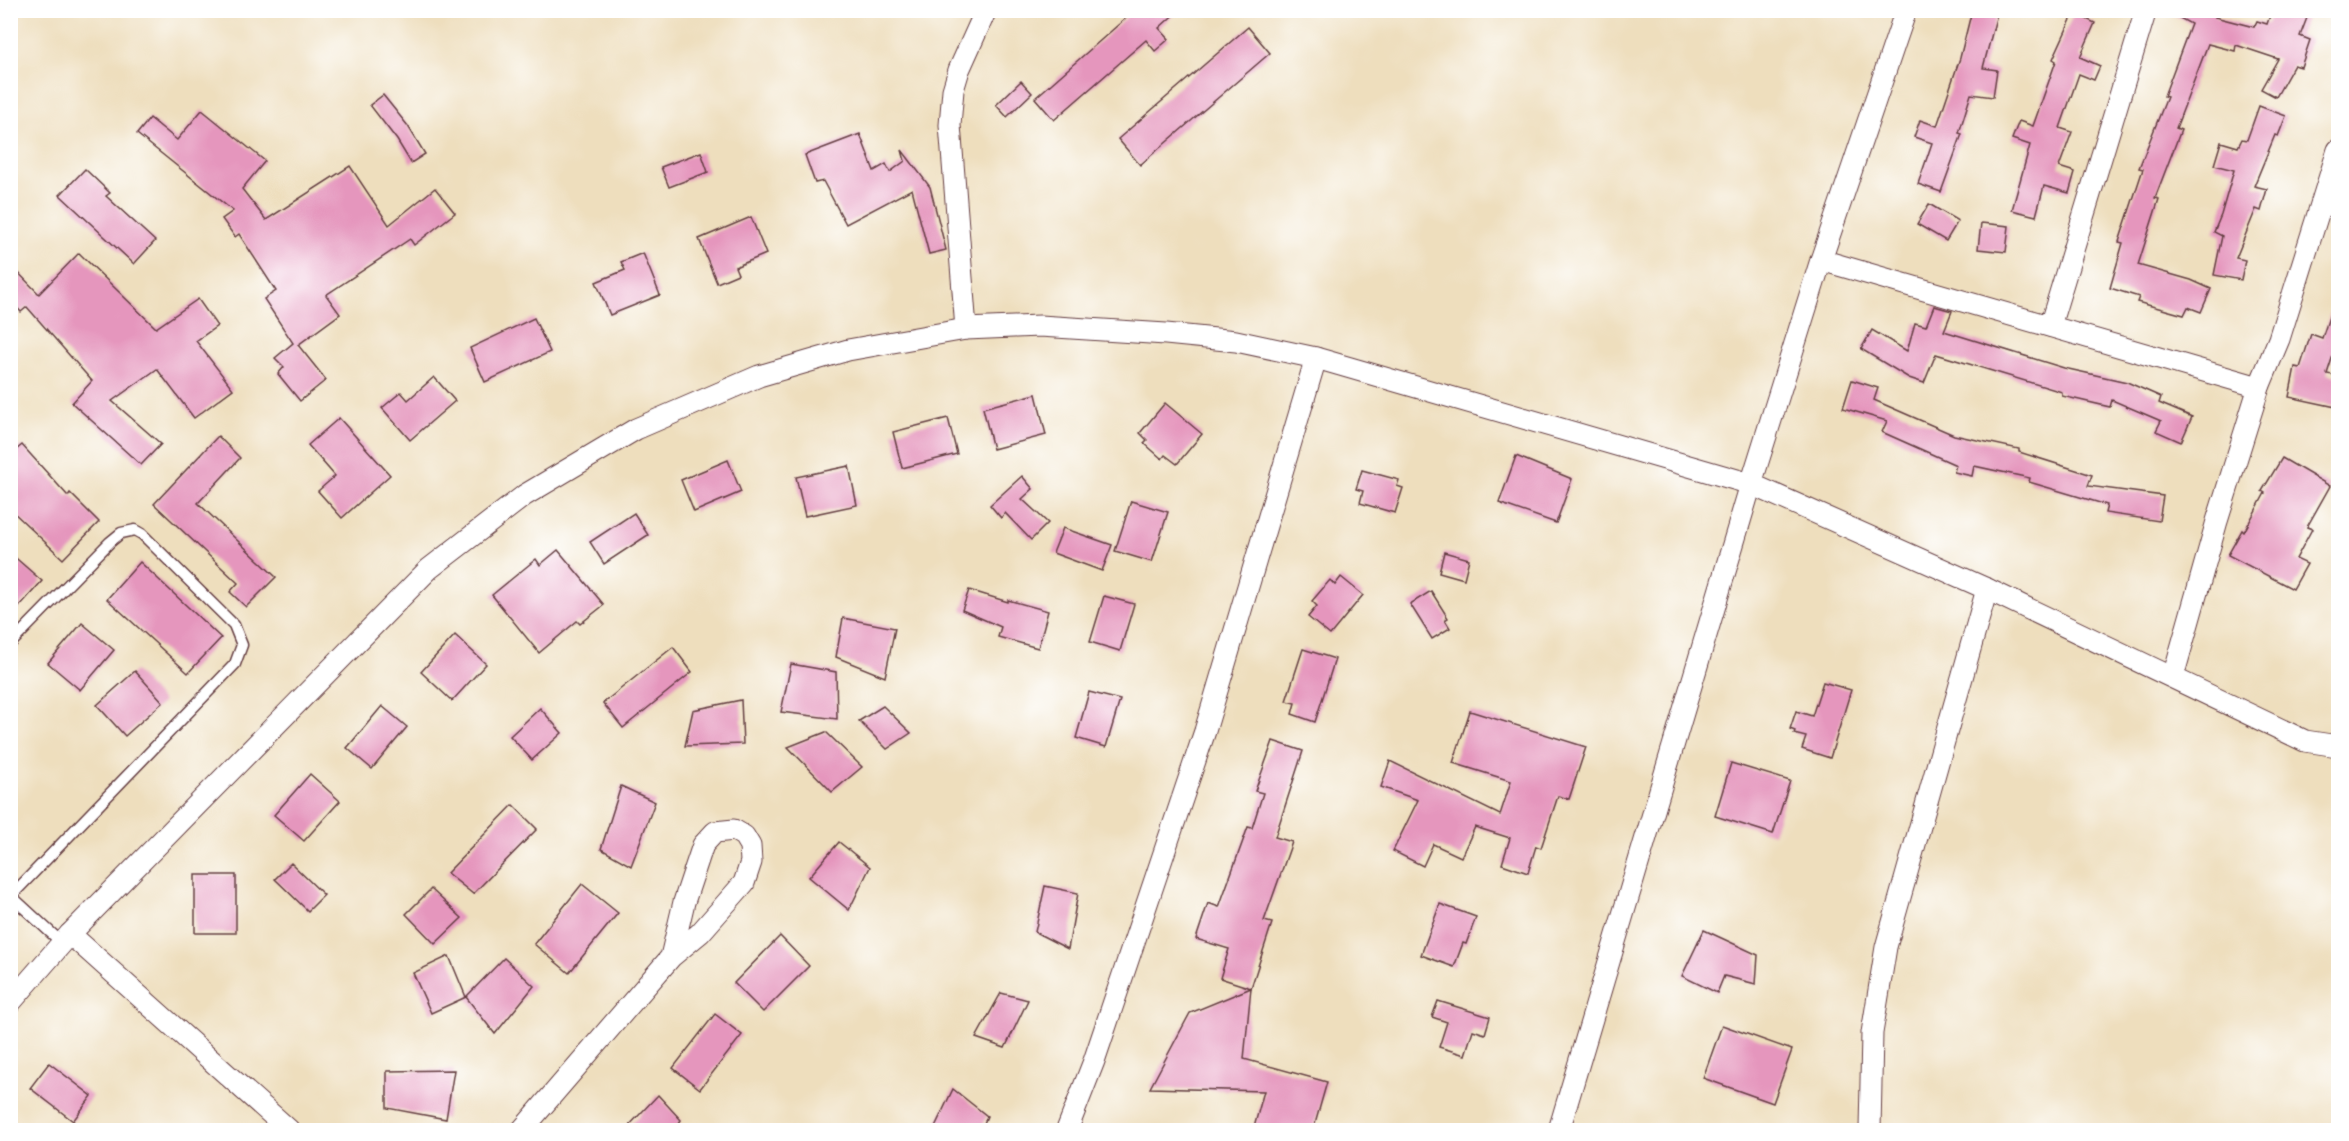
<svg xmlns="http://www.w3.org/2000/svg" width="2349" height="1141" viewBox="0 0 2349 1141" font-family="'EB Garamond',serif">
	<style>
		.building { fill: #e596bd }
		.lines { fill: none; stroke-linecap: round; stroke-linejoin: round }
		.service-casing { stroke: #633c41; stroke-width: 13 }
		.minor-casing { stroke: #633c41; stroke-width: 23 }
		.service { stroke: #fff; stroke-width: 10 }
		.minor { stroke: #fff; stroke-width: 21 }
	</style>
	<rect width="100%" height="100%" fill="#fff"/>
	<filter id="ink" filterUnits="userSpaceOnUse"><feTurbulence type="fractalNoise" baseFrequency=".0167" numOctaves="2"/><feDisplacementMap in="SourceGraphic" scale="12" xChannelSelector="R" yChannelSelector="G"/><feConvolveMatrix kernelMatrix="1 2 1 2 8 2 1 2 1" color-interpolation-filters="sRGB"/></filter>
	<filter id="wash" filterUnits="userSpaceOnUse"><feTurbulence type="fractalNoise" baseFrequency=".008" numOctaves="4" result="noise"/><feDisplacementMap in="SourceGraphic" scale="24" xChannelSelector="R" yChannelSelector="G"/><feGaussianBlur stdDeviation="1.35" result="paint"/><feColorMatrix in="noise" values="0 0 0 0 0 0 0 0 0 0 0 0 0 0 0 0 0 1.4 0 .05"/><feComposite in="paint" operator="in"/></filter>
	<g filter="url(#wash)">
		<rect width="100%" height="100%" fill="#eedebd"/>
		<g id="blocks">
			<g class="building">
				<polygon points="1120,10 1179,10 1159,28 1169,39 1155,51 1146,40 1054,120 1035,98 1126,18"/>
				<polygon points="1972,10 1998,10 1983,68 1997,70 1993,97 1971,94 1959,133 1962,134 1941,192 1918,184 1932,143 1914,137 1920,120 1937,126 1960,58"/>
				<polygon points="2165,10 2219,10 2215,17 2254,27 2257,21 2267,24 2272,10 2310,10 2300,36 2310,40 2301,67 2294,65 2276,97 2261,89 2278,59 2236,45 2235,51 2208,44 2176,128 2181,130 2155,198 2159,199 2138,265 2191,280 2211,289 2201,312 2188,307 2184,315 2137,302 2139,297 2110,288 2123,243 2119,242 2143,169 2139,168 2167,97 2164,96 2191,24"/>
				<polygon points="2074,13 2095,23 2080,57 2100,66 2094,80 2079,74 2060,128 2072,132 2059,167 2075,172 2069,193 2044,186 2036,216 2012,210 2030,145 2012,139 2019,121 2033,126 2056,61 2053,59"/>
				<polygon points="1248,27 1270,53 1140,165 1118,139"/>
				<polygon points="1021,81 1032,93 1007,117 996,105"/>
				<polygon points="383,95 408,126 425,154 411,163 397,140 370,105"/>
				<polygon points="2259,106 2286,116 2278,136 2275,135 2254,186 2267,189 2261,211 2256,209 2236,258 2245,260 2241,280 2214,275 2222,236 2214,232 2221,215 2234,170 2214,165 2221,142 2238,147 2242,139 2247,140"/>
				<polygon points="202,110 265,161 242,189 266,220 350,166 389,225 435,188 455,213 414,245 410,239 326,295 340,314 298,345 326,380 300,401 278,374 284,367 275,358 293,343 264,299 276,291 239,234 235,237 222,219 233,211 137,134 150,118 177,140"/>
				<polygon points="860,134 874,171 886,164 890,172 905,161 902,150 930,187 946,250 929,254 912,189 846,224 823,181 815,183 805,155"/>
				<polygon points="701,152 708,172 669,187 661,167"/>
				<polygon points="85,169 110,193 106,196 155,241 134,264 60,195"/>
				<polygon points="1929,204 1958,221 1946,241 1917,224"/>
				<polygon points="751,217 766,254 735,267 738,274 717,283 699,239"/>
				<polygon points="1981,223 2009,226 2006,252 1978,249"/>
				<polygon points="79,253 156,328 198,299 217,326 196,341 233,389 194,418 157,369 112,401 161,444 141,465 72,403 92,381 27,307 21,312 10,300 10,264 39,294"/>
				<polygon points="643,253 660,295 610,315 596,282 625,270 621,262"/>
				<polygon points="2335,299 2338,299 2338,340 2327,374 2338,376 2336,407 2289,397 2295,367 2300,368 2311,334 2322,338"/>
				<polygon points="1934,306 1952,311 1944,331 2064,368 2127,382 2161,397 2159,403 2192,417 2181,442 2156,431 2161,421 2112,400 2110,407 2062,396 2062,392 1936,354 1924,383 1909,378 1861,349 1872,330 1907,351 1915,323 1926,326"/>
				<polygon points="534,318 550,352 485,382 470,348"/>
				<polygon points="434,377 455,401 410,440 382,408 401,392 408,400"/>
				<polygon points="1852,380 1878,388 1874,400 1954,435 2019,449 2019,452 2092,475 2088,486 2163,496 2159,521 2105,513 2107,505 2029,482 2030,478 1974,466 1972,476 1954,472 1956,465 1882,432 1887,421 1843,408"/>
				<polygon points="1036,394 1046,435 993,449 983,408"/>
				<polygon points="1165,403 1202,434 1177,464 1165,455 1162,459 1144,443 1147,440 1140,433"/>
				<polygon points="339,418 390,475 342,518 318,491 335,476 308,445"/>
				<polygon points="948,418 957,454 902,468 893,432"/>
				<polygon points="218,436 240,458 198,503 276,577 246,607 230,592 238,583 154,504"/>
				<polygon points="22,445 68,496 70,493 99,522 63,559 10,509 10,455"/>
				<polygon points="1516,456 1572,479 1556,523 1499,503"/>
				<polygon points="2282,458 2330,486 2307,527 2312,529 2296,559 2307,564 2293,589 2228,555 2242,530 2244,532 2265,493 2262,491"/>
				<polygon points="728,460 741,492 694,512 681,480"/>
				<polygon points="849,466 857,505 805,516 796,477"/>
				<polygon points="1362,470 1399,480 1397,486 1403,488 1395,513 1360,503 1363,491 1356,489"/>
				<polygon points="1022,476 1033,489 1022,499 1048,523 1031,540 1005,513 1001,518 990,505"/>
				<polygon points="1131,501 1168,512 1152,562 1115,551"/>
				<polygon points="634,513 648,535 604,564 590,542"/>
				<polygon points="1063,528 1112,545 1102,571 1053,553"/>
				<polygon points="558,550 604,605 580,624 577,621 539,653 492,595 536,559 540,565"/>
				<polygon points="1444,552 1469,559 1464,579 1439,572"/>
				<polygon points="10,553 42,581 10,617"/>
				<polygon points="140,562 221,638 188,673 107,599"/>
				<polygon points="1341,577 1363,595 1330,635 1308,617 1317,606 1312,601 1330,580 1335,585"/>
				<polygon points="969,590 1008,602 1008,600 1048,611 1038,648 998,637 1001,627 962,610"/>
				<polygon points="1431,591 1448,618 1445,620 1450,628 1432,639 1410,604"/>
				<polygon points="1104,596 1134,604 1120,651 1090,642"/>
				<polygon points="843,618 895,628 885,677 836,657"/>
				<polygon points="82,623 114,650 80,690 48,663"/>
				<polygon points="455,635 486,664 452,701 421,672"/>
				<polygon points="673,647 692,672 623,728 603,703"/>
				<polygon points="1303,649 1335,659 1315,722 1292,714 1295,703 1286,701"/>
				<polygon points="791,664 836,672 837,719 781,712"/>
				<polygon points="135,671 163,702 125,736 97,705"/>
				<polygon points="1823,682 1851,690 1830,758 1802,749 1806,737 1794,734 1795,731 1790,729 1796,711 1812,716"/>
				<polygon points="1089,692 1120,700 1106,747 1076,738"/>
				<polygon points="741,700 743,744 685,746 693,710"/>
				<polygon points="382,706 407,727 372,769 347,748"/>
				<polygon points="883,706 911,733 887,749 859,721"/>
				<polygon points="540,708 562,733 532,760 510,736"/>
				<polygon points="1470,711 1586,747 1569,799 1558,796 1541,848 1536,846 1528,873 1502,864 1510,838 1475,827 1461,857 1433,844 1423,866 1393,851 1418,800 1381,787 1390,761 1500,815 1511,781 1453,763"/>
				<polygon points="826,732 862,767 832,792 788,747"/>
				<polygon points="1273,741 1303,751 1275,837 1292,842 1264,921 1272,923 1251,988 1220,978 1229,949 1196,939 1208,903 1219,907 1248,827 1252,828 1263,793 1255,791"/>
				<polygon points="1731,763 1790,781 1773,834 1715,816"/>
				<polygon points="310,774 340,801 304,841 274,815"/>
				<polygon points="621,786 655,802 631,866 601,849"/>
				<polygon points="513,805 537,829 473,894 447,873"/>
				<polygon points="839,842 870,867 849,910 809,877"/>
				<polygon points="291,863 324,895 308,911 275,879"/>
				<rect x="195" y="875" width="41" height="58"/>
				<polygon points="582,884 618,913 569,973 534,944"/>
				<polygon points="1045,886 1078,893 1068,949 1035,932"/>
				<polygon points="431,889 462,918 435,944 406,914"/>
				<polygon points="1440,904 1476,917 1466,944 1463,943 1454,967 1421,955"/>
				<polygon points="1704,930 1758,955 1756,984 1724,976 1717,993 1682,976"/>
				<polygon points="780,936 809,966 763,1012 734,983"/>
				<polygon points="449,956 466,997 431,1013 413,973"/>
				<polygon points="504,958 534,986 495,1034 466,997"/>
				<polygon points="1251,988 1244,1059 1327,1082 1313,1131 1253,1131 1264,1091 1150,1088 1190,1013"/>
				<polygon points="1001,993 1028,1000 1005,1048 976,1038"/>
				<polygon points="1438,1001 1490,1017 1485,1034 1473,1030 1465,1055 1439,1047 1447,1022 1432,1017"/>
				<polygon points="715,1014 742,1035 700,1089 673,1068"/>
				<polygon points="1722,1025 1792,1050 1773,1103 1703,1078"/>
				<polygon points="49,1063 92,1096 73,1121 30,1088"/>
				<polygon points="454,1070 446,1119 387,1108 387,1071"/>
				<polygon points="953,1089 987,1116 981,1131 933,1131"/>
				<polygon points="658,1095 681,1120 674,1131 624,1131"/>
			</g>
		</g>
	</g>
	<g filter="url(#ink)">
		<use href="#blocks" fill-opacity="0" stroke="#633c41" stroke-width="1.5"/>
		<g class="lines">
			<defs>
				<g id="service">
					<polyline points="10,644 110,542 121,533 135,530 142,534 234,625 242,645 235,664 10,897"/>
					<polyline points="10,895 62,943"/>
				</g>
				<g id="minor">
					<polyline points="1821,260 2259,387"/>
					<polyline points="2050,326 2146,10"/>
					<polyline points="966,329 950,125 953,90 959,70 986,10"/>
					<polyline points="2173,677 2217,521 2259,387 2279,339 2338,150"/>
					<polyline points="70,934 289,1130"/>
					<polyline points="10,1003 70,934 429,569 525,495 636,429 759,376 848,350 966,329 1040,326 1166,334 1236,341 1316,358 1751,484 1987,589 2305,741 2338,746"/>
					<polyline points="522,1130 671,957 700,933 744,883 751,862 750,846 744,836 734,830 715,832 703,845 684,902 671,957"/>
					<polyline points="1067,1130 1094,1061 1205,731 1316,358"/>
					<polyline points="1559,1130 1751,484 1821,260 1906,10"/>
					<polyline points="1870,1130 1872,1033 1886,947 1987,589"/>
				</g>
			</defs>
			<use href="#service" class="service-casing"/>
			<use href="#minor" class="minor-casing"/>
			<use href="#service" class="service"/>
			<use href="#minor" class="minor"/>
		</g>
	</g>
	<rect width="2349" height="1141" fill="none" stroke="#fff" stroke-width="36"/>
</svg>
